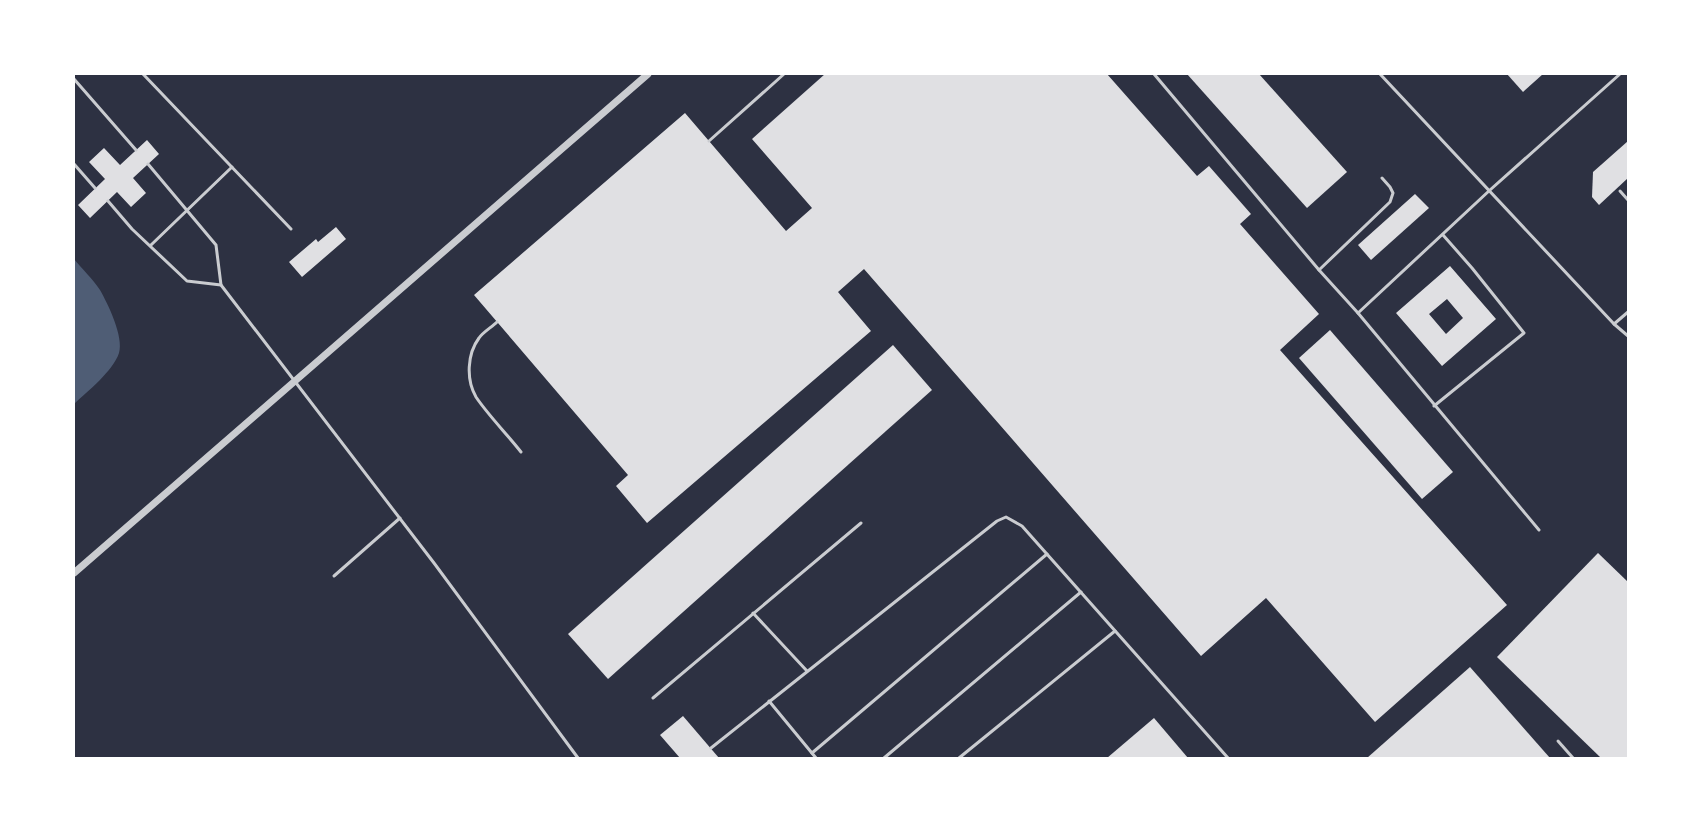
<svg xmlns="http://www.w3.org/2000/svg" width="1702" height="832" viewBox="0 0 1702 832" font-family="'Archivo Narrow',sans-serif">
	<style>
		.water { fill: #4f5d75 }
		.building { fill: #e0e0e3; fill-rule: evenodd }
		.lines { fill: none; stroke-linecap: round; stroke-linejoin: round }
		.service { stroke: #caccd0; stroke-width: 3 }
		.tertiary { stroke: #caccd0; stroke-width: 7 }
	</style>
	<rect width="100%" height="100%" fill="#2d3142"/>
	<path class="water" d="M74,259C82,269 93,279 100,290C108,304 124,337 119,353C113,371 88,391 74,404Z"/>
	<g class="building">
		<polygon points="825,74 1107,74 1197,176 1209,166 1251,214 1240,224 1319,314 1280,350 1507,605 1375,722 1266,598 1201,656 864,269 838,292 871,331 647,523 616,486 628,475 474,295 685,113 786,231 812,208 752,139"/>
		<polygon points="1187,74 1259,74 1347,172 1307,208"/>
		<polygon points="1507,74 1543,74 1523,92"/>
		<polygon points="147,140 159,154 133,178 146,193 131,207 117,192 90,218 78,205 105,179 89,162 104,148 120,165"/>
		<polygon points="1628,141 1628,178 1599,205 1592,197 1593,172"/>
		<polygon points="1415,194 1429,208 1371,260 1358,245"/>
		<polygon points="336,227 346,239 302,277 289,262 316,239 318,242"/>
		<path d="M1450,266L1496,319L1442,366L1396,313ZM1447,299L1463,318L1446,334L1429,314Z"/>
		<polygon points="1330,330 1453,472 1422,499 1299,358"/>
		<polygon points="893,345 932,390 608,679 568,634"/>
		<polygon points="1598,553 1628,582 1628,758 1601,758 1497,657"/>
		<polygon points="1470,667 1550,758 1367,758"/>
		<polygon points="683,716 719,758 680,758 660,735"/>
		<polygon points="1154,718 1188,758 1107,758"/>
	</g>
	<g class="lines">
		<g class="service">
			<polyline points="143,74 291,229"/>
			<polyline points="1154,74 1319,270 1358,313 1539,530"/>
			<polyline points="1380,74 1614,324 1628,336"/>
			<polyline points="74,79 136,150"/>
			<polyline points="709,141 784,74"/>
			<polyline points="74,164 95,188"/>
			<polyline points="148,164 216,245 221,285"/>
			<polyline points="1620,191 1628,200"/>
			<polyline points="108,201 132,229 187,281 221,285 434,563 578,758"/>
			<polyline points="151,245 232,167"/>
			<polyline points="1319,270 1390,202 1393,193 1390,187 1382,178"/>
			<polyline points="1358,313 1490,190 1620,74"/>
			<path d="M497,322C492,327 483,332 479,338C467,354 466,380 476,397C488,415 507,434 521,452"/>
			<polyline points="1614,324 1628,312"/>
			<polyline points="1434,406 1524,333 1472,268 1443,235"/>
			<polyline points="334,576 400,518"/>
			<polyline points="753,613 807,671"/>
			<polyline points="653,698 861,523"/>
			<polyline points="769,701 816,758"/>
			<polyline points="1558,741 1573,758"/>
			<polyline points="711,748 997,521 1006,517 1022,526 1228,758"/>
			<polyline points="812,753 1047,554"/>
			<polyline points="884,758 1081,592"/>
			<polyline points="959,758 1115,631"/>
		</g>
		<polyline class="tertiary" points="74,573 648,74"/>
	</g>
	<rect width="1702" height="832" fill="none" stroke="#ffffff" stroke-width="150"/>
</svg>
